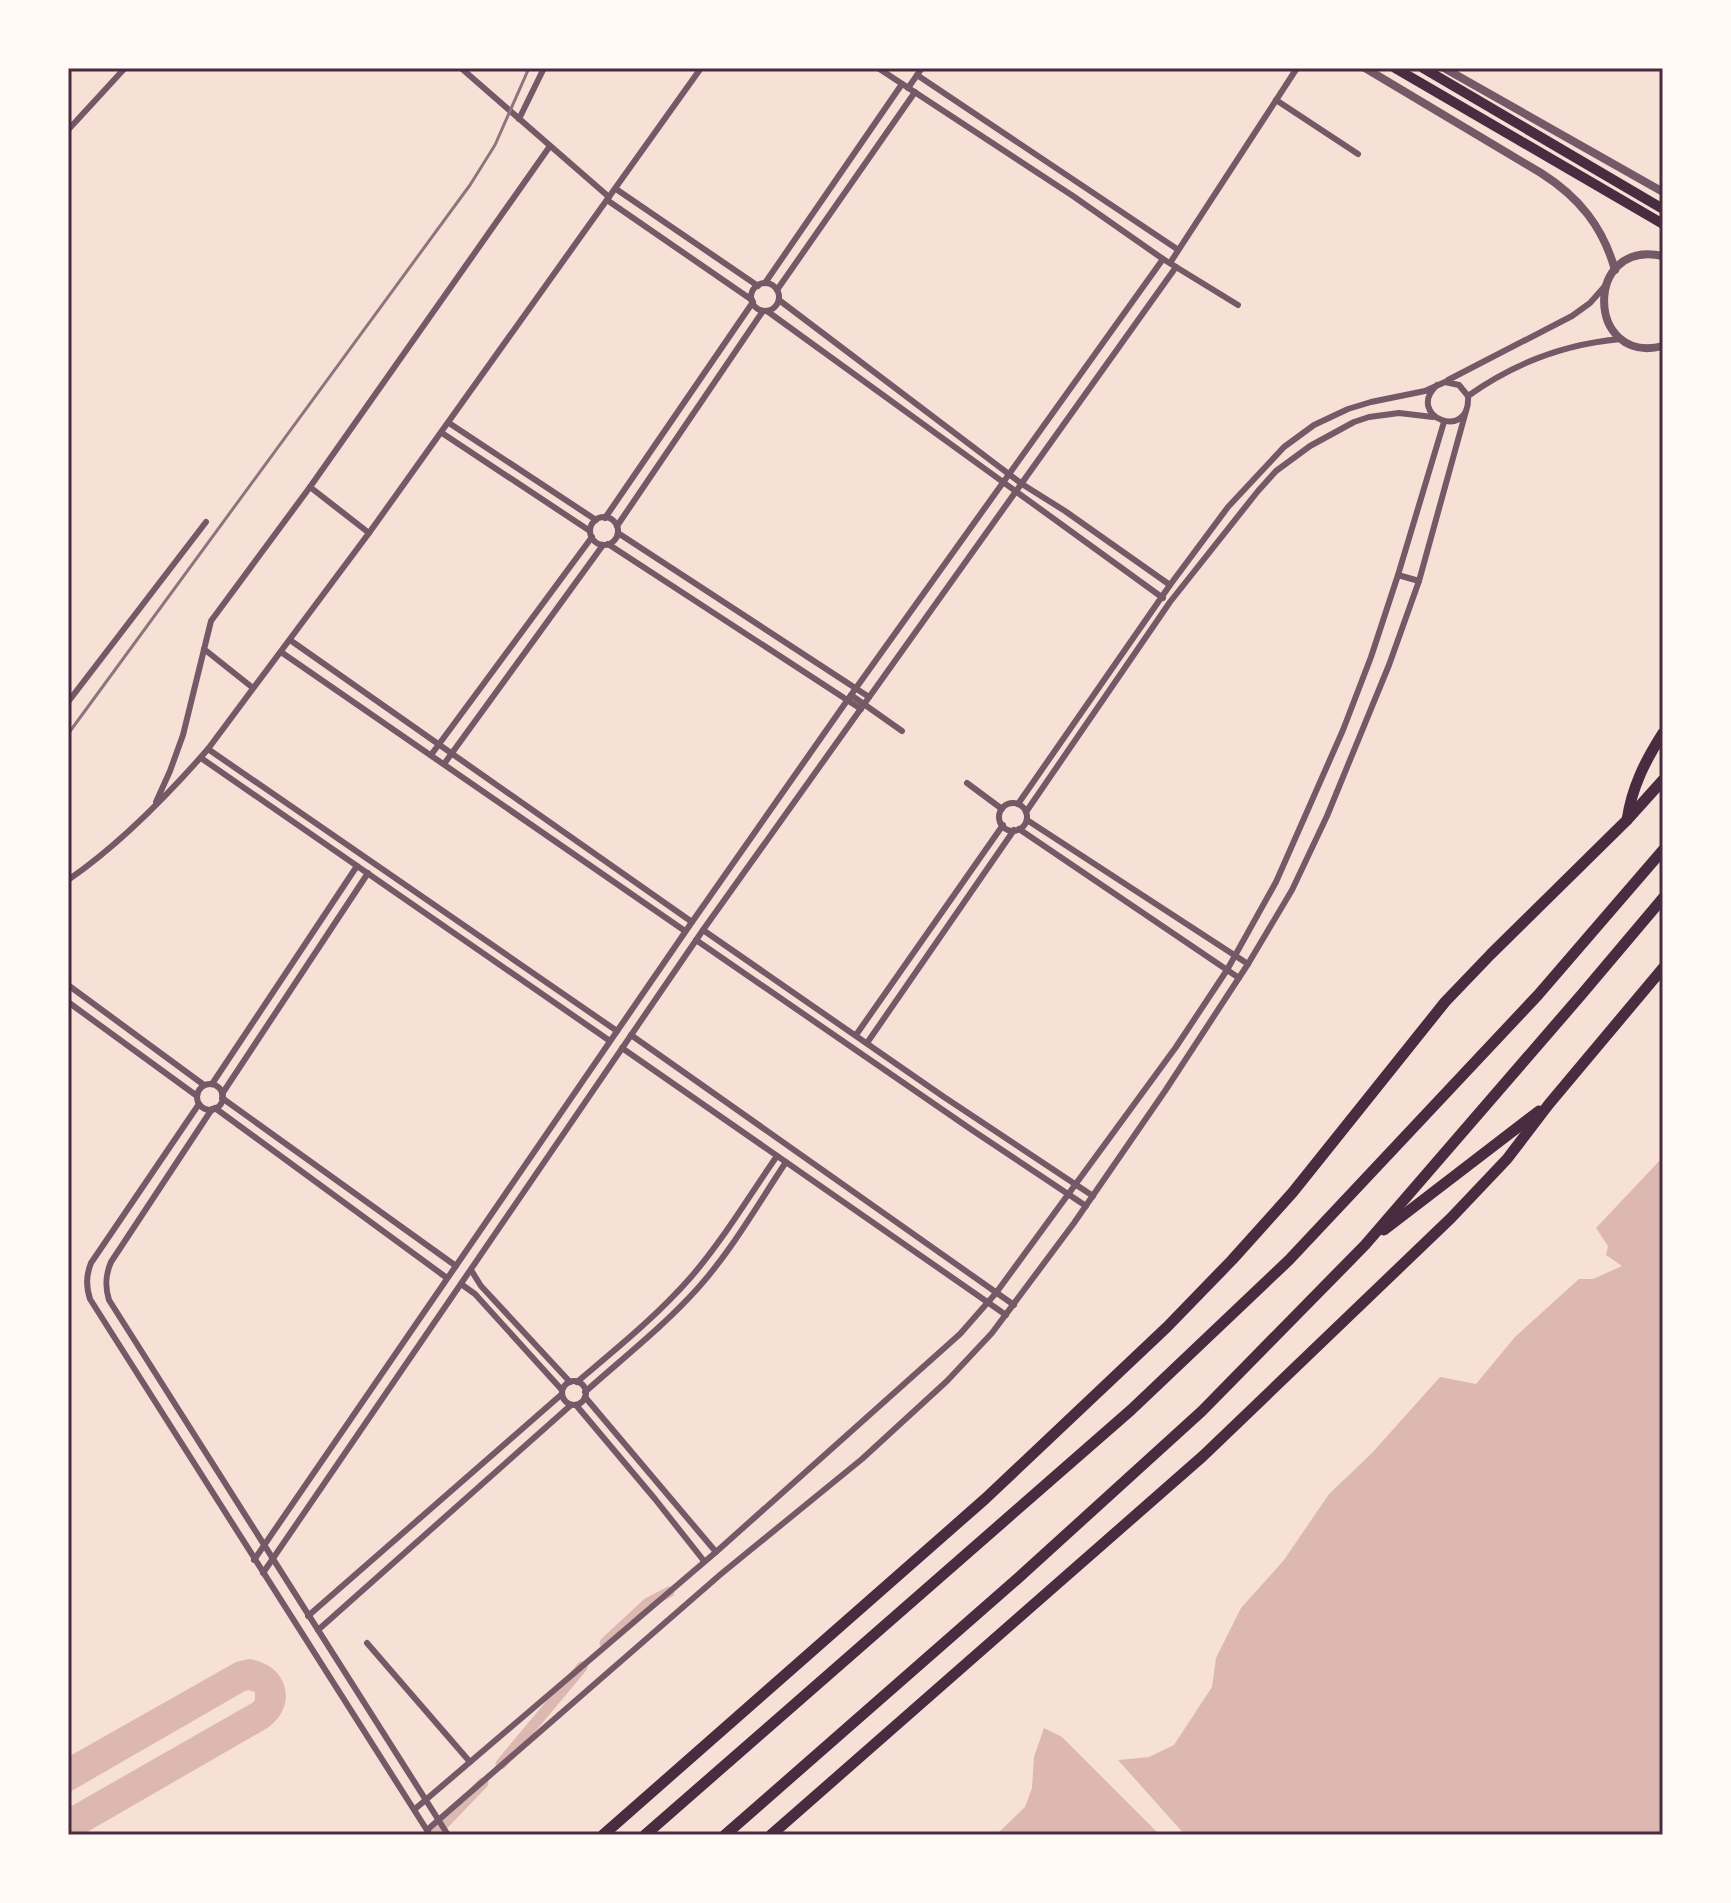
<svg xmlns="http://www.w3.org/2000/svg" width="1731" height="1903" viewBox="0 0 1731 1903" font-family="'Source Serif 4',serif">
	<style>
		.water { fill: #dcb8b0 }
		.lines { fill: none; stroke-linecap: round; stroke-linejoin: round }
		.canal { stroke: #dcb8b0; stroke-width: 11 }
		.minor { stroke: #755966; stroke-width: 6 }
		.tertiary { stroke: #755966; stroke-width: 8 }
		.primary { stroke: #4a2c40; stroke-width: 10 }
		.motorway { stroke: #4a2c40; stroke-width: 11 }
		.rail { stroke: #8f747c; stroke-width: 3 }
		.neatline { fill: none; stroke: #4a2c40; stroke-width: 3 }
	</style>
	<rect width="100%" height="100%" fill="#f7e1d7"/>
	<g class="water">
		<polygon points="1663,1157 1663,1835 1185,1835 1118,1760 1149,1757 1174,1745 1212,1687 1216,1658 1241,1608 1284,1560 1329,1494 1372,1453 1440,1377 1476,1384 1515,1337 1579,1279 1593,1279 1622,1266 1606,1255 1608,1246 1596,1228"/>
		<path d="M249,1659C287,1664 299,1704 269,1727L82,1835H68V1808L252,1703L255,1700V1692L249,1690L245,1691L68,1793V1757L236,1662Z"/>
		<polygon points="1044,1728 1062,1737 1160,1835 996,1835 1025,1807 1032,1788 1034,1757"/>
	</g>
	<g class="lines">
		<g class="canal">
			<polyline points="605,1643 648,1603 669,1592"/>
			<polyline points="501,1764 582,1667"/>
			<polyline points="433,1835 483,1783"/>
		</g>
		<g class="minor">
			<polyline points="461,68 609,197"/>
			<polyline points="878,68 1073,196 1163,259 1238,305"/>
			<polyline points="917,75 1177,249"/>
			<polyline points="908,88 922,68"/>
			<polyline points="1276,100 1358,154"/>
			<polyline points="519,119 544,68"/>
			<polyline points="68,130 125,68"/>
			<polyline points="616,189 758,286"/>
			<polyline points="607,200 752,300"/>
			<polyline points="1170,263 1297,68"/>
			<polyline points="765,283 902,84"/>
			<circle cx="765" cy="297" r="14"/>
			<polyline points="777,290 915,92"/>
			<polyline points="779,300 1022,484 1065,511 1170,585"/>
			<polyline points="767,311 1163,598"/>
			<polyline points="1448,380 1572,316 1590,303 1605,286"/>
			<path d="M1468,396C1514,363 1564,344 1621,339"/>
			<polyline points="449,423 596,520"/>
			<polyline points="442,433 590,531"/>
			<polyline points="310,487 369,533"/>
			<circle cx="604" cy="531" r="14"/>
			<polyline points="605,518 753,302"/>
			<polyline points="617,526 763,311"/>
			<polyline points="618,533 869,697"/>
			<polyline points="608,544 861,709"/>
			<polyline points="1398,575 1419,581"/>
			<polyline points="290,640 692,922"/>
			<polyline points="204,649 253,688"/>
			<polyline points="281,652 685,931"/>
			<polyline points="851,695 902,731"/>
			<polyline points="68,702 206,522"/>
			<polyline points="208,749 617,1031"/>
			<polyline points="431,755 592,537"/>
			<polyline points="201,758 610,1041"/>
			<polyline points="444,764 603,545"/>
			<polyline points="967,783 1002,809"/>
			<polyline points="156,802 170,771 183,735 211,621 310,487 550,146"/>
			<circle cx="1013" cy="817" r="14"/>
			<path d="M1018,804L1170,585L1228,507L1284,447L1314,425L1348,409L1371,402L1425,391L1445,382L1459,385L1468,396C1471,443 1404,416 1437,385"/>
			<polyline points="1026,812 1170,602 1258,491 1276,471 1310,446 1354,422 1369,417 1399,413 1433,417"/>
			<polyline points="1027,820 1248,964"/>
			<polyline points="1019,829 1239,978"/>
			<path d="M68,880C119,845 167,796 208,749L369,533L701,68"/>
			<polyline points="703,930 944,1097 1093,1196"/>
			<polyline points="696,940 972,1130 1086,1206"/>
			<polyline points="68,985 204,1085"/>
			<polyline points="68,1002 197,1096"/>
			<polyline points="631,1035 1014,1305"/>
			<polyline points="856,1035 1003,825"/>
			<polyline points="867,1043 1014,830"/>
			<polyline points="622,1048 1006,1315"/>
			<polyline points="212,1084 357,866"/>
			<circle cx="210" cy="1097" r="13"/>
			<polyline points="222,1094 368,873"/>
			<polyline points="222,1098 456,1266"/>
			<path d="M199,1104L91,1263C86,1276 86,1286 90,1299L430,1835"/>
			<polyline points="215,1108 447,1278"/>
			<path d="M212,1109L111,1262C105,1276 105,1287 109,1300L448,1835"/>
			<polyline points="471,1270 481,1286 570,1382"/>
			<polyline points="461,1284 475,1294 562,1390"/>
			<circle cx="574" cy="1393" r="12"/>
			<path d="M577,1382C616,1349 657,1316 691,1277C723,1240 749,1196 777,1156"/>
			<path d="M585,1392C623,1358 664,1326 698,1288C732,1250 758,1204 786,1162"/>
			<polyline points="585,1397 716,1552"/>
			<polyline points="576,1405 655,1499 704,1561"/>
			<polyline points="254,1560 692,922 851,695 1163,259"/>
			<polyline points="263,1573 703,930 1176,267"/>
			<polyline points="308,1616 562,1394"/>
			<polyline points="318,1630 571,1405"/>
			<polyline points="367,1643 470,1762"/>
			<polyline points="415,1809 716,1552 960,1334 996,1293 1176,1047 1227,970 1276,882 1343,730 1371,657 1398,575 1444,422"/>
			<polyline points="427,1830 721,1574 862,1459 947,1381 992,1333 1074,1223 1165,1091 1248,964 1292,890 1327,816 1389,665 1419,581 1466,411"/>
		</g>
		<g class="tertiary">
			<path d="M1365,68L1541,173C1579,197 1603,227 1615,270"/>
			<polyline points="1444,68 1663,192"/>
			<path d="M1663,256C1583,238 1586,366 1663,346"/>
		</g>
		<g class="primary">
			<polyline points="1395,68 1663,224"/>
			<polyline points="1423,68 1663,209"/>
		</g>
		<g class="motorway">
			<path d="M1627,820C1632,787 1645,761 1663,733"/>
			<polyline points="1384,1230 1539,1111"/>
			<polyline points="603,1835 985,1499 1167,1327 1232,1260 1293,1192 1445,1002 1491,954 1627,820 1663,780"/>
			<polyline points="645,1835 1131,1410 1289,1260 1538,995 1663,850"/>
			<polyline points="725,1835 1016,1580 1202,1411 1365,1245 1582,994 1663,898"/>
			<polyline points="771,1835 1203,1456 1451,1218 1507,1159 1549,1104 1663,968"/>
		</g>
		<polyline class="rail" points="68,734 470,185 495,145 529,68"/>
	</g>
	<rect width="1731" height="1903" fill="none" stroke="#fffaf5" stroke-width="140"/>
	<rect x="70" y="70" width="1591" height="1763" class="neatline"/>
</svg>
